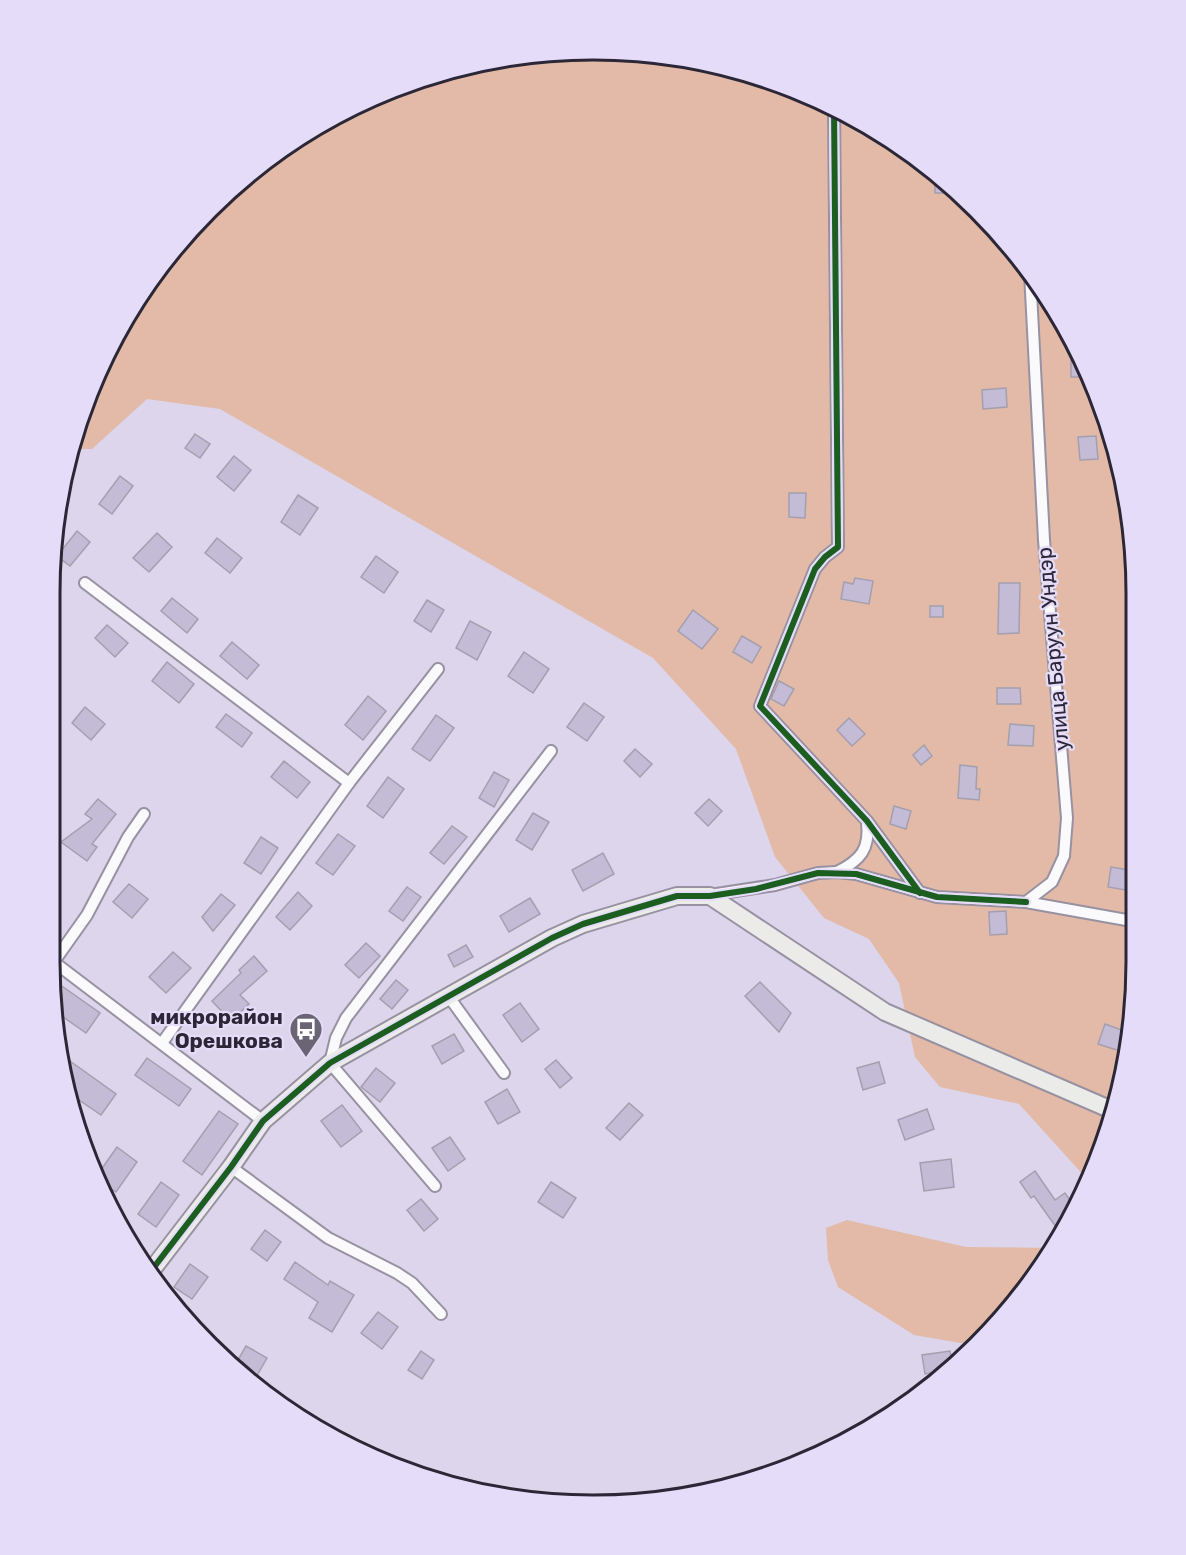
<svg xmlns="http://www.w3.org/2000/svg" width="1186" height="1555" viewBox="0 0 1186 1555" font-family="Rubik,sans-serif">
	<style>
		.green { fill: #e2baa7 }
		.building { fill: #c4bcd6; stroke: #a49faf; stroke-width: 1.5 }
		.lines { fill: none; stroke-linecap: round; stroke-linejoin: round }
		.street-casing { stroke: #9791a1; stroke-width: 14 }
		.secondary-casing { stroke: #9791a1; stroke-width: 20 }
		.street { stroke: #faf9fc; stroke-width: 10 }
		.secondary { stroke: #ebebea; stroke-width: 16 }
		.cycleway-casing { stroke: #e5dcfa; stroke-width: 10 }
		.cycleway { stroke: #1b5e20; stroke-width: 6 }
		.labels { text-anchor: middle; stroke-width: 4.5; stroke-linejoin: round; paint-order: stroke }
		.street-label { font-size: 21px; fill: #2c2736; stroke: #e5dcfa }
		.poi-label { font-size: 21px; font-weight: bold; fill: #2c2736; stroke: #e5dcfa; text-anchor: end }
		.rim { fill: none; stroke: #2c2736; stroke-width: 3 }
	</style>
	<rect width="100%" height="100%" fill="#dcd5eb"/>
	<g class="green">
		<polygon points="593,50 699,60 801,91 895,141 977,208 1045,291 1108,418 1132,522 1132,1033 1108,1137 1087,1179 1019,1104 940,1087 915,1057 899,983 869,939 824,918 775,857 736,749 653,658 220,409 147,399 92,449 69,449 106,352 162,262 291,141 385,91 487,60"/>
		<polygon points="847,1220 966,1247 1053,1248 1045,1264 978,1346 914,1335 838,1287 828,1260 826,1228"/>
	</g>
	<g class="building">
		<polygon points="935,174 948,184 958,193 935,193"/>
		<polygon points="1071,344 1087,377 1071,377"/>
		<polygon points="1006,388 1007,407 983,409 982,390"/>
		<polygon points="195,434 210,444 200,458 185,448"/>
		<polygon points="1096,436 1098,459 1080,460 1078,437"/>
		<polygon points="234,456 251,470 234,491 217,477"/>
		<polygon points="120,476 133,486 112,514 99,504"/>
		<polygon points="789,493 806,493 805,518 789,517"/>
		<polygon points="298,495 318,508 300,535 281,522"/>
		<polygon points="77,531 90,542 70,566 57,556"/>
		<polygon points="157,533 172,547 149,572 133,558"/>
		<polygon points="217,538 242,558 230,573 205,553"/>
		<polygon points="376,556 398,572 384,593 361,577"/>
		<polygon points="855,578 873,581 869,604 841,599 844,582 853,584"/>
		<polygon points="999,583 1020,583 1019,633 998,634"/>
		<polygon points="172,598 198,619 187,633 161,611"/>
		<polygon points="427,600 444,610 431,632 414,621"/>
		<rect x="930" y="606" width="13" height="11"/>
		<polygon points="693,610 718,629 702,649 678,631"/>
		<polygon points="470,621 491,632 477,660 456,648"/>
		<polygon points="107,625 128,643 115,657 95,638"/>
		<polygon points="742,636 761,647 752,663 733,652"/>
		<polygon points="232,642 259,665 247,679 220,656"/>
		<polygon points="524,652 549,669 533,693 508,676"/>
		<polygon points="167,662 194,684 179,703 152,681"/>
		<polygon points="779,681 794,689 784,706 771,699"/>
		<polygon points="997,688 1020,688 1021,704 997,704"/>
		<polygon points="368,696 386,711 363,740 345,725"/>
		<polygon points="584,703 604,717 587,741 567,727"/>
		<polygon points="85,707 105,724 91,740 72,723"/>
		<polygon points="226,714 252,733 242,747 216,727"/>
		<polygon points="436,715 454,728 430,761 412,749"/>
		<polygon points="849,718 865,734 852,746 837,730"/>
		<polygon points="1010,724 1034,726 1033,746 1008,745"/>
		<polygon points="924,745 932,756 921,765 913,755"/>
		<polygon points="635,749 652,764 640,777 624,761"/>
		<polygon points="284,761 310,782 297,798 271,777"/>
		<polygon points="960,765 977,767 976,789 980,789 979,800 958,798"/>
		<polygon points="494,772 509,780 494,807 479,798"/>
		<polygon points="388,777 404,789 383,818 367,806"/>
		<polygon points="98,799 116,814 92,844 97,847 87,861 61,842 92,819 85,814"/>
		<polygon points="709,799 722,811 708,826 695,813"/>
		<polygon points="894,806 911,811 906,829 890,824"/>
		<polygon points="533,813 549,822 532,850 516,840"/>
		<polygon points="452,826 467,837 444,864 430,853"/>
		<polygon points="338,834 355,846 333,875 316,863"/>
		<polygon points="261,837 278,848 261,874 244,863"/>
		<polygon points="603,853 614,874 583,891 572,870"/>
		<polygon points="1111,867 1129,870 1125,890 1108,887"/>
		<polygon points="129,884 148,899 132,918 113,902"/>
		<polygon points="407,887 421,897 403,921 389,911"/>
		<polygon points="298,892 312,906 290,930 276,917"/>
		<polygon points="221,894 235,905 213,931 202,917"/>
		<polygon points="530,898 540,914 509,932 500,916"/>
		<polygon points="1006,911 1007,934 990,935 989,912"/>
		<polygon points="366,943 380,956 359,978 345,965"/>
		<polygon points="466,945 473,957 454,967 448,955"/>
		<polygon points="173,952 191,968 166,993 149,977"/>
		<polygon points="254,956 267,971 240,995 249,1004 231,1021 212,1001 241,973 239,970"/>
		<polygon points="396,980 408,990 392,1009 380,999"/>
		<polygon points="760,982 791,1013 779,1032 745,996"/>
		<polygon points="59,984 100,1013 86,1033 56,1012 53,991"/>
		<polygon points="520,1003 539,1029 522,1042 503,1015"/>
		<polygon points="1105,1024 1127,1032 1120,1051 1098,1044"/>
		<polygon points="454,1034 464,1051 442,1064 432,1046"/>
		<polygon points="147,1058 191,1089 179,1106 135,1075"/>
		<polygon points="556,1060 572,1078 560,1088 545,1069"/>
		<polygon points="70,1061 116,1094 101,1115 66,1091 64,1069"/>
		<polygon points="879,1062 885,1083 863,1090 857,1068"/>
		<polygon points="376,1068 395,1083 380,1102 361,1087"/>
		<polygon points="507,1089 520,1112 498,1124 485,1102"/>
		<polygon points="629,1103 643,1115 620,1140 606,1128"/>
		<polygon points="342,1105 362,1131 341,1147 321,1121"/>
		<polygon points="927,1109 934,1129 905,1140 898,1120"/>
		<polygon points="219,1111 238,1124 202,1175 183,1161"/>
		<polygon points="450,1137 465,1159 448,1171 432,1148"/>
		<polygon points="117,1147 137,1162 116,1192 100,1181 98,1174"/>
		<polygon points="951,1159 954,1187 924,1191 920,1163"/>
		<polygon points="1035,1171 1055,1200 1065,1193 1074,1206 1067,1220 1056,1227 1034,1196 1031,1198 1020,1182"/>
		<polygon points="161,1182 179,1195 156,1227 138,1214"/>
		<polygon points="551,1182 576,1198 563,1218 538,1202"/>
		<polygon points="421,1199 438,1219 424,1231 407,1210"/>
		<polygon points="265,1230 281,1242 267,1261 251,1249"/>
		<polygon points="295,1262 328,1285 330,1281 354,1295 332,1332 309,1318 318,1302 284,1279"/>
		<polygon points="190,1264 208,1277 192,1299 174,1287"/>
		<polygon points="378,1312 398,1327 382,1349 361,1333"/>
		<polygon points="246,1346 267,1358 255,1379 235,1365"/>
		<polygon points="421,1351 434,1360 422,1379 408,1370"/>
		<polygon points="950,1351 953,1367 948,1370 925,1374 922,1355"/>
	</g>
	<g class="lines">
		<defs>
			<g id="street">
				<polyline points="834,108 838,547 825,557 815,569 760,706 867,821 920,893"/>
				<polyline points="1030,273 1044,540 1067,818 1064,856 1052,882 1026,902 1132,921"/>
				<polyline points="85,583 349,783 162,1043"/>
				<polyline points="349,783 438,669"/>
				<path d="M837,872C861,860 870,849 867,822"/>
				<polyline points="710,895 775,885 818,873 837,872 856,874 937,897 1026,902"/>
				<polyline points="50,959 263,1121"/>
				<polyline points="53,963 87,915 128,837 144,814"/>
				<polyline points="449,997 504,1073"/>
				<polyline points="231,1167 328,1238 397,1273 412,1283 441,1314"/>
				<polyline points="435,1186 330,1063 336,1038 346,1018 551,751"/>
			</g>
			<polyline id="secondary" points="151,1271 231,1167 263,1121 330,1063 552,938 583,924 677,896 710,896 885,1012 1114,1111"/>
		</defs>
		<use href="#street" class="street-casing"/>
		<use href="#secondary" class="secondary-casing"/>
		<use href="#street" class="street"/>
		<use href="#secondary" class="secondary"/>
		<defs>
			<g id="cycleway">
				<polyline points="834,108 838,547 825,557 815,569 760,706 867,821 920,893"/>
				<polyline points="151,1271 231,1167 263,1121 330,1063 552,938 583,924 677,896 710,896 756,889 818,873 856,874 937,897 1026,902"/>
			</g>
		</defs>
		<use href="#cycleway" class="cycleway-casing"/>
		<use href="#cycleway" class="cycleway"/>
	</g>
	<defs>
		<symbol id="bus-pin" viewBox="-11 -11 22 30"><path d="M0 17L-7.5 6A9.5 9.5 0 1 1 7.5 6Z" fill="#6a6475" stroke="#e5dcfa"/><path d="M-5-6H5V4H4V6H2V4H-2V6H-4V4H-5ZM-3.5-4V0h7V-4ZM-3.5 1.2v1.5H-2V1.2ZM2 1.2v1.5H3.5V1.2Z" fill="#fff"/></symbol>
	</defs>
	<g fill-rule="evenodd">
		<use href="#bus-pin" x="287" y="1010" width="38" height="52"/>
	</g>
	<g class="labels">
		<g class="street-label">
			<text transform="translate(1053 649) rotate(-95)" y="7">улица Баруун Ундэр</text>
		</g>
		<g class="poi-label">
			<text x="283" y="1024">микрорайон<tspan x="283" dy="24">Орешкова</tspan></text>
		</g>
	</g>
	<path d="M0 0H1186V1555H0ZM593 60H593A533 533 0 0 1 1126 593V962A533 533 0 0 1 593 1495H593A533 533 0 0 1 60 962V593A533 533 0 0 1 593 60Z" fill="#e5dcfa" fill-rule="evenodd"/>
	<path class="rim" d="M593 60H593A533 533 0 0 1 1126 593V962A533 533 0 0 1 593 1495H593A533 533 0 0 1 60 962V593A533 533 0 0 1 593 60Z"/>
</svg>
